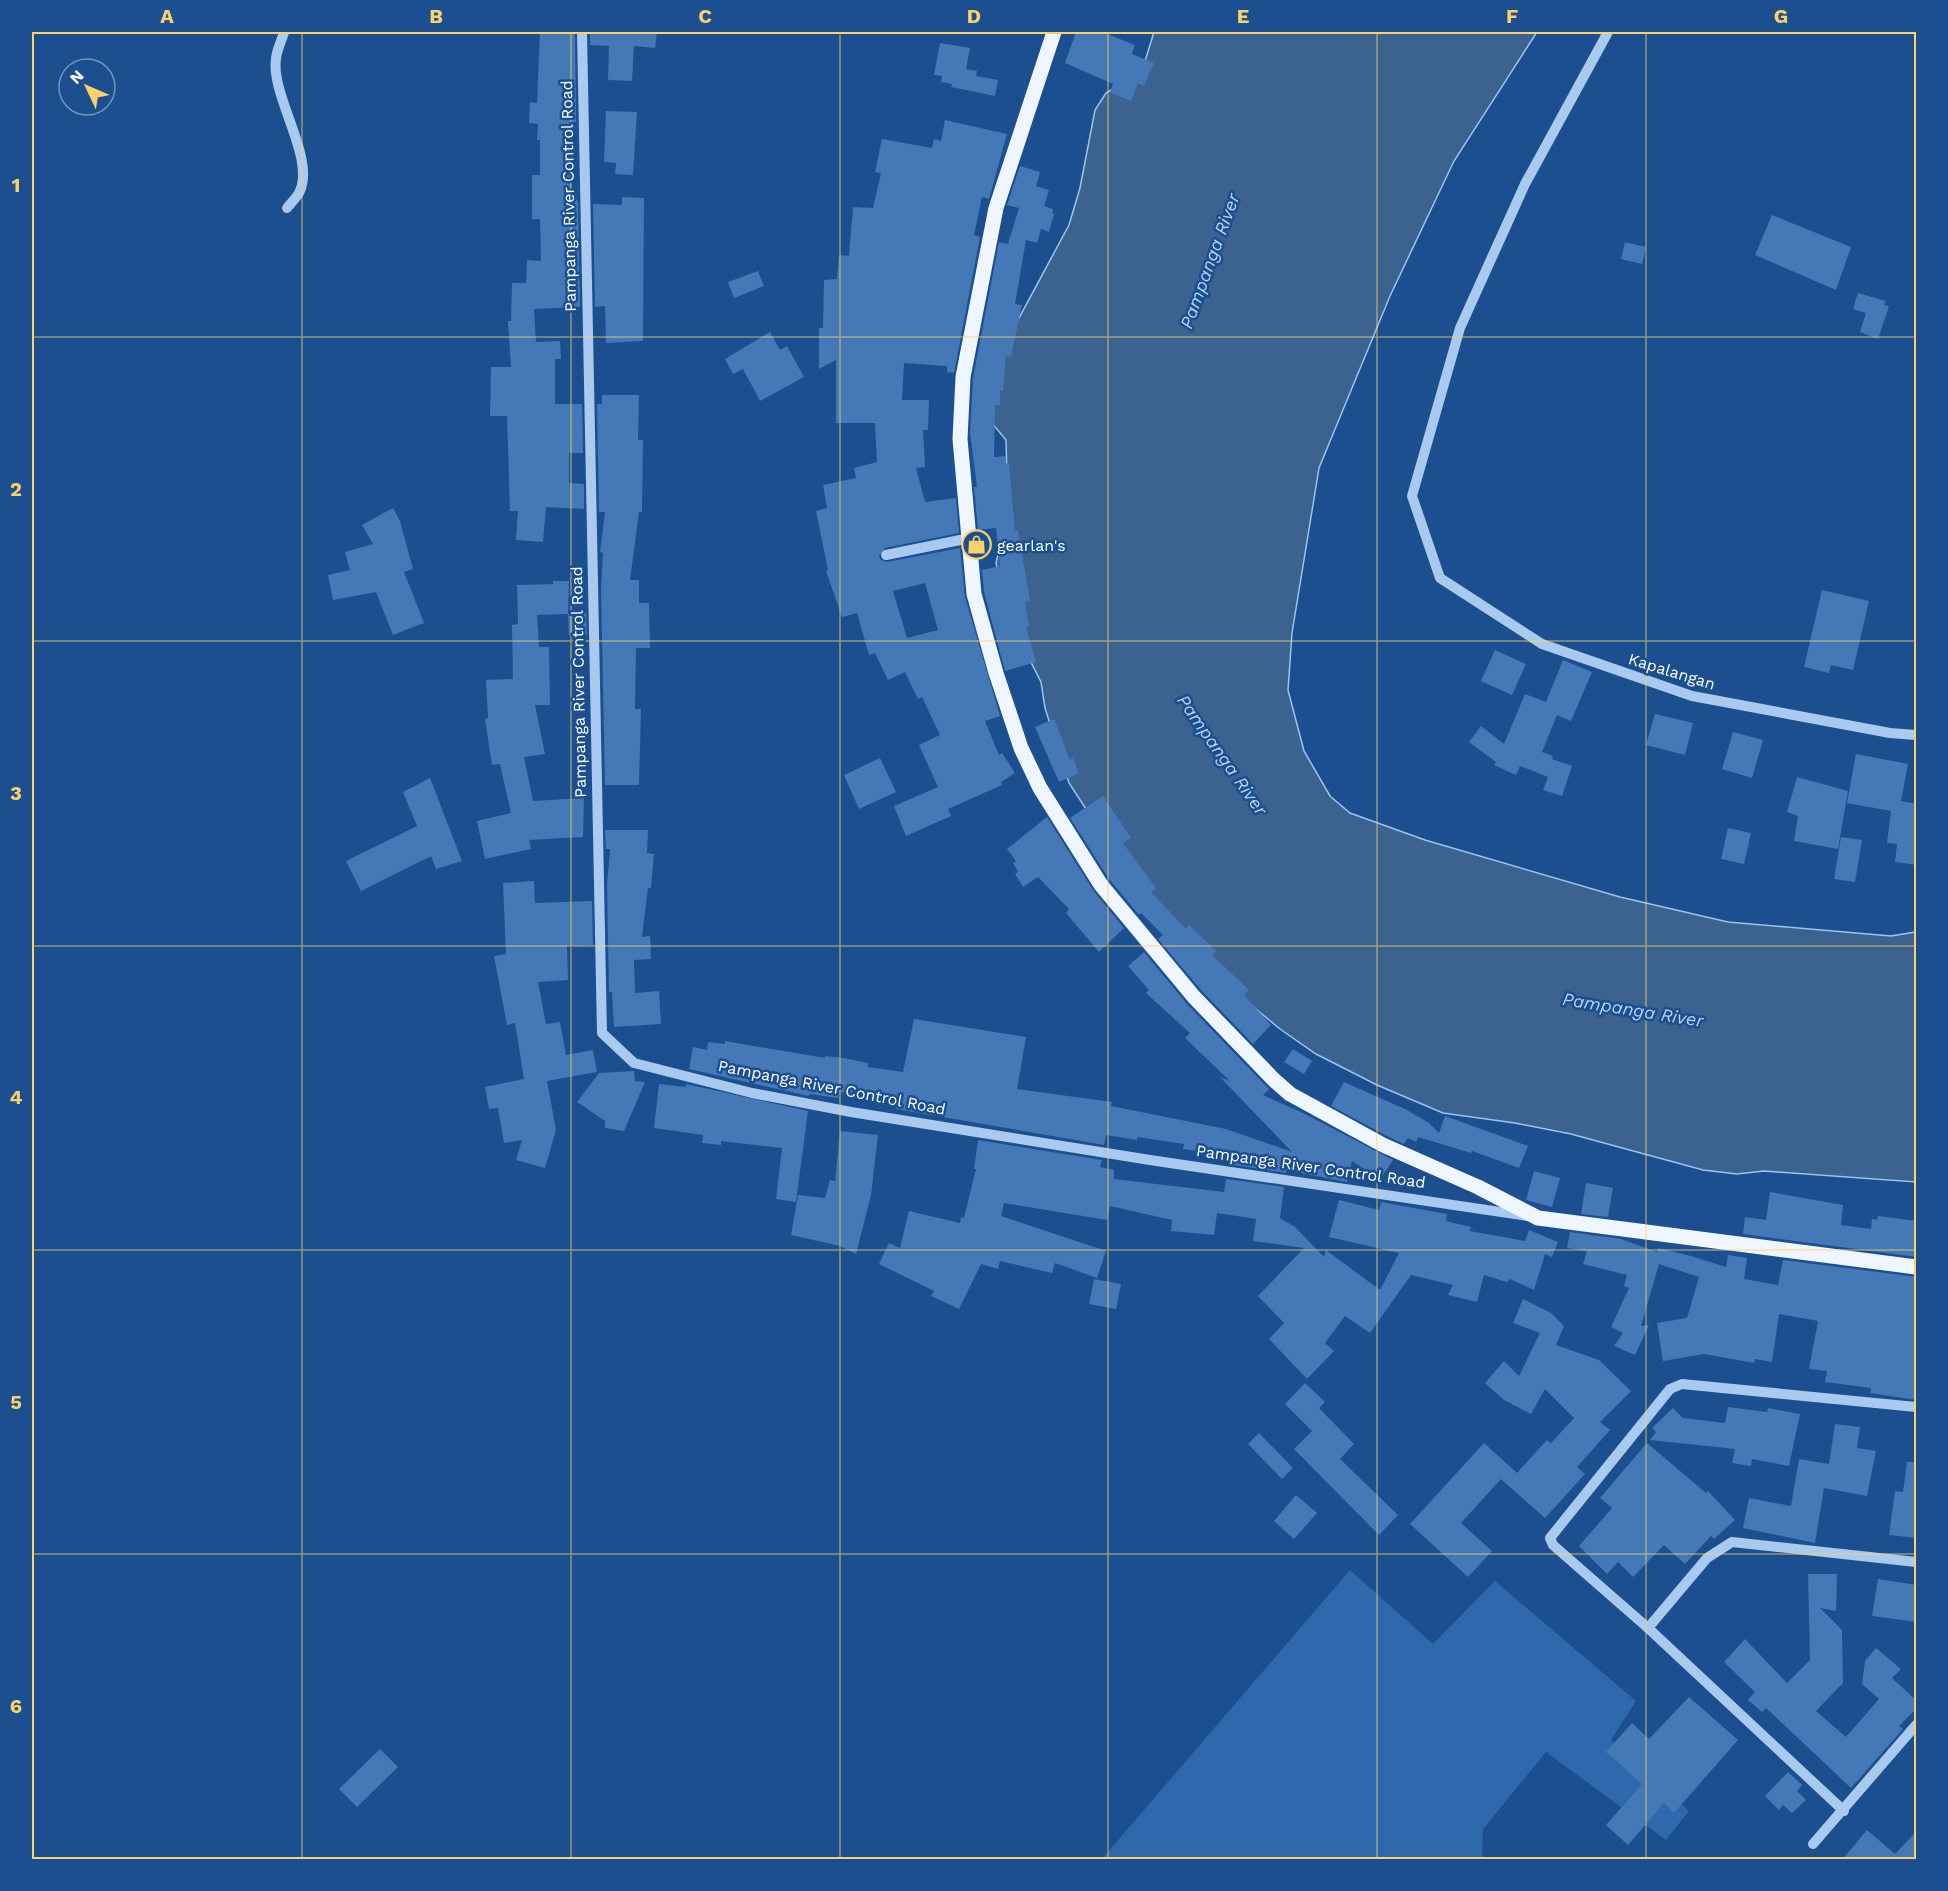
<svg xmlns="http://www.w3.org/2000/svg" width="1948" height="1891" viewBox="0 0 1948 1891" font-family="'Work Sans',sans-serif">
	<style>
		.green { fill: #2e69ad }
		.water { fill: #3c6290; stroke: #9cc4f0; stroke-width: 1.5 }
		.building { fill: #4478b7; fill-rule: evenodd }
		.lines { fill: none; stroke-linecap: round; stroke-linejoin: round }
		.minor { stroke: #a9c9ee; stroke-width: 10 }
		.major { stroke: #f0f6ff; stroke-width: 15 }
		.grid { fill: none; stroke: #ffd166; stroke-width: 1.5; stroke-opacity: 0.55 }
		.labels { text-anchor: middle; stroke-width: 5; stroke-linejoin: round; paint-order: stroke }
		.street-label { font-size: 16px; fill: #fff; stroke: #1b4f8f }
		.poi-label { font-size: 16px; fill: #fff; stroke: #1b4f8f; text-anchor: start }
		.water-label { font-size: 18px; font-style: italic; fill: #b5d3f5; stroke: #1b4f8f }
		.neatline { fill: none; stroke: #ffd166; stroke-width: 2 }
		.grid-label { font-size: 20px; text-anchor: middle; font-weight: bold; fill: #ffd166 }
	</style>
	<rect width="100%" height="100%" fill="#1b4f8f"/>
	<polygon class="green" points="1350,1570 1433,1644 1495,1581 1636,1701 1611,1740 1689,1811 1666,1840 1546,1752 1483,1829 1482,1859 1101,1860"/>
	<polygon class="water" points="1154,32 1537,32 1454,161 1390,296 1319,468 1292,633 1288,690 1304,751 1330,796 1350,813 1425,840 1620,897 1728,922 1891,936 1916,932 1916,1182 1764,1171 1737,1174 1703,1170 1571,1134 1515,1123 1443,1113 1377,1085 1316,1054 1280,1029 1216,976 1099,829 1069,783 1045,708 1041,682 1014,629 996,563 1008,513 1006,440 991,422 990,372 1069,225 1080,188 1095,110 1106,93 1142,71"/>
	<g class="building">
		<polygon points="540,32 575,32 576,122 572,122 571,198 576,198 578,203 580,307 534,309 536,342 560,341 561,359 555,359 555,404 582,404 583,453 569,453 569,483 584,484 584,509 546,507 543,542 516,540 518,511 510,511 507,416 490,416 491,367 511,367 508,321 511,321 512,283 526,283 527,260 541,261 540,219 532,219 532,175 540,175 540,140 537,140 538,124 529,123 530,102 537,103"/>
		<polygon points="590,32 657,32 655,48 634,46 632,81 608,80 609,46 590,45"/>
		<polygon points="1076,32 1102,32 1135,45 1132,54 1154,63 1144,86 1138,83 1131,101 1110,92 1113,84 1065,63"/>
		<polygon points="940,43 970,48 966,69 977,71 976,76 998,80 995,96 951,87 952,84 941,82 942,76 934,75"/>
		<polygon points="606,111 637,112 633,175 615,174 616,163 604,162"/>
		<path d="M945,120L1007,134L989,199L982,197L974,235L980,237L954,373L947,372V366L904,363L902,400H929L928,430H923L925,467L916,468L925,502L956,498L959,533L885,548L879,556L881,560L887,562L960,548L965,597L1000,716L985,721L999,755L1002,753L1015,773L1001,782L1002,785L948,809L951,816L906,836L894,806L938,787L919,745L940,735L922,697L918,699L905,672L888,680L875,653L869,655L857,613L842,617L826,571L828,570L816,511L827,508L823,485L856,478L854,468L877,462L875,423H836V360L819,369V328H823L824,280L837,279L839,255L849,256L853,207L873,208L881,173L875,172L882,139L932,148L934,139L941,141ZM925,583L938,630L907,638L893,591Z"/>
		<polygon points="1020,166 1040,172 1036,186 1049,190 1044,206 1053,209 1052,213 1054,214 1049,232 1041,229 1037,243 1026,240 1015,304 1022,305 1011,357 1006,356 1003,391 1000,391 1000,405 995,405 994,457 1006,456 1006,463 1009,463 1015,531 1018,530 1030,601 1025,602 1029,626 1026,626 1036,662 1005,671 984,592 982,570 1000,566 996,528 978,530 974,487 977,487 970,433 973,378 999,242 1008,244 1019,208 1007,205"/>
		<polygon points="622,197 644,198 643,341 606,343 605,306 595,307 593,204 622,205"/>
		<polygon points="1772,215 1851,247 1836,290 1755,255"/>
		<polygon points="1625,242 1646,247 1642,264 1621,259"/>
		<polygon points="758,271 764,286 734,298 728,282"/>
		<polygon points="1858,293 1886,301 1884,305 1889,306 1878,339 1860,332 1866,313 1853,309"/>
		<polygon points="770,332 780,350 787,346 804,377 760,401 743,369 733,374 725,359"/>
		<polygon points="602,395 639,395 638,440 643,440 642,512 639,512 630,580 639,580 639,603 649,603 650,648 636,648 635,709 641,709 639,785 605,785 601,589 603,553 600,552 605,512 599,512 597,404 602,404"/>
		<polygon points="393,508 400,521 413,569 404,572 424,623 393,635 376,592 333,600 328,575 350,570 345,552 373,544 362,525"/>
		<polygon points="553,581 569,581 568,614 537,615 539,647 549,647 550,705 535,705 545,754 524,757 533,801 584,798 583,837 529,840 531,849 485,859 477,821 511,813 500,764 492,765 485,719 488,718 486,680 513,679 512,625 518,624 517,585 553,584"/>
		<polygon points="1822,590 1869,601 1853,670 1831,665 1829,673 1804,667"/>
		<polygon points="568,613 586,613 587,635 569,635"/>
		<polygon points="1495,650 1526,664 1512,695 1481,681"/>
		<polygon points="1563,660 1592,672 1571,721 1557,715 1542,752 1553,756 1552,759 1572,766 1562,796 1543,790 1548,777 1520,766 1516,775 1494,765 1496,762 1469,742 1481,726 1504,744 1525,694 1546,702"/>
		<polygon points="1655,714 1693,723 1685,755 1646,745"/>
		<polygon points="1054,719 1070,760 1073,758 1079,773 1059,782 1035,727"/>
		<polygon points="1733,732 1763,740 1752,778 1722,769"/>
		<polygon points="1856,754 1908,764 1901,801 1917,804 1917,865 1895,862 1897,844 1887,843 1891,811 1847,803"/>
		<polygon points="880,758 896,792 859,809 844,775"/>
		<polygon points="1797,777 1848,791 1838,849 1794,841 1798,816 1787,812"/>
		<polygon points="430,778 462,861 436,869 431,856 361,891 346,861 417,826 403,792"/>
		<polygon points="1103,796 1131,838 1123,843 1156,888 1151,892 1186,929 1189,925 1216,951 1212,955 1249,990 1244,995 1271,1025 1253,1044 1201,990 1158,939 1163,935 1141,913 1139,915 1109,879 1070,818"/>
		<polygon points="1047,817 1093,890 1124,928 1099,952 1066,913 1069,909 1038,877 1023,887 1015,874 1018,872 1013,863 1016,861 1007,849"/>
		<polygon points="1728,828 1751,833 1744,864 1721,859"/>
		<polygon points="605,830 648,830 647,853 654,854 651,888 648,888 642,937 650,936 651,959 634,960 635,993 659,991 661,1024 614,1027 612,992 609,992 607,886 610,849 606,849"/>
		<polygon points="1841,837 1862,840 1855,882 1834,879"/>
		<polygon points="534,881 535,903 592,901 593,945 567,946 568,980 538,982 546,1024 560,1022 566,1055 593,1050 597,1072 547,1081 556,1130 545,1168 516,1160 522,1140 504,1143 498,1108 489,1109 485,1087 524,1079 515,1023 507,1025 494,956 506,954 503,883"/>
		<polygon points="1144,952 1187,1004 1269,1089 1263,1095 1305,1114 1393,1160 1380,1180 1352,1161 1347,1182 1286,1170 1286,1173 1228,1164 1229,1159 1198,1149 1198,1151 1183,1149 1184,1144 1137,1137 1137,1140 1106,1135 1104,1145 896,1109 898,1101 839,1092 838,1098 810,1094 809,1096 689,1069 693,1047 707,1050 708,1042 725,1044 725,1041 825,1058 825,1056 844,1058 868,1063 868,1067 903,1072 914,1019 1026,1037 1017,1089 1112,1102 1111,1106 1226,1129 1292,1152 1220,1077 1230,1081 1185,1038 1190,1033 1146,993 1149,990 1128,966"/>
		<polygon points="1293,1049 1312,1061 1304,1074 1284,1062"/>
		<polygon points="634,1071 635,1081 645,1082 624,1131 605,1128 605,1121 577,1102 599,1073"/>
		<polygon points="1344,1082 1407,1110 1429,1123 1439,1133 1445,1116 1528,1146 1519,1168 1472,1151 1471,1153 1418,1137 1416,1142 1408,1138 1404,1144 1387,1136 1331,1106"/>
		<polygon points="659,1084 686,1087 686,1084 808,1111 796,1202 776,1199 782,1148 721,1141 721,1145 702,1143 703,1135 654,1128"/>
		<polygon points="840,1131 878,1135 871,1195 856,1254 840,1246 791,1235 798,1195 825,1198 830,1180 835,1181"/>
		<polygon points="978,1140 1102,1160 1100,1167 1114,1170 1114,1179 1224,1192 1226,1179 1284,1187 1280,1218 1295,1227 1324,1257 1326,1250 1380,1290 1399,1253 1329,1237 1339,1200 1379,1210 1381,1202 1447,1214 1446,1221 1471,1227 1470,1231 1525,1241 1529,1230 1558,1242 1552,1257 1545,1254 1534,1290 1510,1279 1507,1282 1484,1275 1477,1302 1448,1295 1453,1285 1411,1275 1370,1333 1345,1316 1325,1343 1334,1351 1307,1379 1269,1339 1284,1323 1258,1296 1304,1248 1253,1241 1256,1219 1217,1213 1214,1235 1171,1231 1172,1220 1110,1206 1107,1220 1004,1203 1001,1216 1106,1251 1097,1278 1055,1263 1052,1273 1000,1261 998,1269 981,1264 959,1309 931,1296 934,1291 879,1264 889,1243 900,1248 909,1211 960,1223 961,1217 964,1218 976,1169 974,1169"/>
		<polygon points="1534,1171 1560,1178 1552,1207 1526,1200"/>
		<polygon points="1586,1183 1613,1188 1608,1217 1581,1214"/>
		<polygon points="1770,1192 1843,1205 1841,1225 1871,1229 1872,1219 1877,1220 1878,1216 1917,1221 1917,1257 1743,1234 1745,1217 1766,1220"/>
		<polygon points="1570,1232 1621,1239 1657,1252 1658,1248 1691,1256 1726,1267 1728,1255 1747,1258 1744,1279 1778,1285 1783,1260 1917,1277 1917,1400 1870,1393 1871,1388 1825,1382 1827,1371 1809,1369 1818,1321 1779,1314 1772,1362 1755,1359 1754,1363 1704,1354 1663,1361 1657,1323 1687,1318 1699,1277 1659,1264 1641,1326 1649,1325 1635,1355 1614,1346 1623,1333 1611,1327 1629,1288 1624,1286 1627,1275 1583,1264 1587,1251 1567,1248"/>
		<polygon points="1094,1279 1121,1284 1116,1309 1089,1304"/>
		<polygon points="1523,1299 1551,1313 1564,1326 1556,1345 1599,1360 1631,1391 1600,1422 1610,1430 1577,1467 1585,1474 1545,1518 1501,1479 1461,1523 1492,1551 1468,1577 1410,1524 1484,1443 1517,1473 1547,1440 1551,1443 1574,1418 1545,1389 1531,1414 1504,1400 1485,1383 1504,1361 1519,1376 1540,1333 1513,1323"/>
		<polygon points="1305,1383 1325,1402 1319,1408 1354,1444 1340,1459 1398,1515 1379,1535 1294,1449 1312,1431 1285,1404"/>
		<polygon points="1728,1407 1767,1412 1768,1408 1800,1414 1789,1466 1752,1459 1751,1466 1732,1463 1735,1449 1650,1440 1656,1432 1652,1428 1673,1408 1683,1418 1725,1423"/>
		<polygon points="1835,1424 1860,1427 1857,1448 1876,1451 1867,1496 1824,1488 1815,1543 1743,1528 1749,1498 1791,1506 1799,1459 1829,1464"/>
		<polygon points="1259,1433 1293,1468 1282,1479 1248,1444"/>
		<polygon points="1647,1443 1706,1493 1708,1491 1735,1520 1714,1539 1711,1536 1685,1564 1664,1545 1633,1577 1618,1562 1607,1574 1579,1546 1612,1508 1600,1498"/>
		<polygon points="1907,1462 1917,1462 1917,1538 1889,1535 1895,1491 1903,1492"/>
		<polygon points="1296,1495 1317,1513 1294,1539 1274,1521"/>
		<polygon points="1808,1574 1837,1574 1836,1611 1820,1608 1842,1630 1843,1683 1816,1711 1846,1737 1879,1699 1862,1684 1865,1661 1876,1648 1901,1669 1892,1678 1917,1701 1917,1708 1899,1726 1903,1729 1851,1788 1766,1708 1762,1712 1748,1700 1755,1692 1724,1662 1745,1639 1787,1683 1810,1660"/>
		<polygon points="1878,1579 1917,1585 1917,1622 1872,1616"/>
		<polygon points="1689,1697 1738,1740 1674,1813 1664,1803 1628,1845 1606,1825 1642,1784 1606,1752 1632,1723 1649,1739"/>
		<polygon points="380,1749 398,1767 357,1807 339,1789"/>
		<polygon points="1788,1772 1802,1785 1797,1791 1806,1800 1792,1813 1783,1805 1779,1810 1765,1796"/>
		<polygon points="1867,1830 1895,1854 1917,1831 1917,1860 1842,1860"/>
	</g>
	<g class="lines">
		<g class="minor">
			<path d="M284,32C282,40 277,49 276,58C270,96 317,159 299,193C296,198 291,203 287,208"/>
			<polyline points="582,32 602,1033 634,1063 752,1093 851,1112 1150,1160 1528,1216"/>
			<polyline points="1608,32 1525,184 1460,328 1412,496 1440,578 1542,644 1692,696 1890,733 1916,735"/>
			<polyline points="886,555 970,538"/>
			<polyline points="1648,1628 1707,1558 1732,1542 1916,1562"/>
			<polyline points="1844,1811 1648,1628 1553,1545 1550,1538 1670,1389 1682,1384 1916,1407"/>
			<polyline points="1813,1844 1916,1725"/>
		</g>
		<polyline class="major" points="1054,32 996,208 963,377 960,439 974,594 996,673 1021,748 1040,788 1101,885 1194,997 1274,1080 1290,1094 1383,1145 1478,1187 1538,1218 1916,1267"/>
	</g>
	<path class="grid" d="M302,32V1860M571,32V1860M840,32V1860M1108,32V1860M1377,32V1860M1646,32V1860M32,337H1916M32,641H1916M32,946H1916M32,1250H1916M32,1554H1916"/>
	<defs>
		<symbol id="shop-ring" viewBox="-11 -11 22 22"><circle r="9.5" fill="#1b4f8f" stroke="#ffd166" stroke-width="1.5"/><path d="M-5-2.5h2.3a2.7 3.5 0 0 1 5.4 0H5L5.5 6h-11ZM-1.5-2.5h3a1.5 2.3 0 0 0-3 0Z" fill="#ffd166"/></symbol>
	</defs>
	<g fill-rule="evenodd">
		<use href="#shop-ring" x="960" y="528" width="33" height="33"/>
	</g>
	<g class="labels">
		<g class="street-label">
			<text transform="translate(568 196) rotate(-91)" y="6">Pampanga River Control Road</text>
			<text transform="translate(1672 671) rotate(17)" y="6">Kapalangan</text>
			<text transform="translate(578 682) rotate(-91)" y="6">Pampanga River Control Road</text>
			<text transform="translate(832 1087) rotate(11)" y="6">Pampanga River Control Road</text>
			<text transform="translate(1311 1166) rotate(8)" y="6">Pampanga River Control Road</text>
		</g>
		<g class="poi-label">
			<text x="997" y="551">gearlan's</text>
		</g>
		<g class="water-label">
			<text transform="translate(1210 261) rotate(-70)" y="6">Pampanga River</text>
			<text transform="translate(1222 755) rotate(55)" y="6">Pampanga River</text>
			<text transform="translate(1633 1010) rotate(9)" y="6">Pampanga River</text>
		</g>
	</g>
	<rect width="1948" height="1891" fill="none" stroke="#1b4f8f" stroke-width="66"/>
	<g transform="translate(87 87) rotate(314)"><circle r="28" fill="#1b4f8f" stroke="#7695bc" stroke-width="1.5"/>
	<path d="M0-4.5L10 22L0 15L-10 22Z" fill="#ffd166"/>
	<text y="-9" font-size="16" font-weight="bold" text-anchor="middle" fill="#ffffff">N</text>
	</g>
	<rect x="33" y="33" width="1882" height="1825" class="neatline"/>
	<g class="grid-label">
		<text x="167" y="23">A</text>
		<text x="436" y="23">B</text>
		<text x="705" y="23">C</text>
		<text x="974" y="23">D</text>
		<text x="1243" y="23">E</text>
		<text x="1512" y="23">F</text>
		<text x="1781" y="23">G</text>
		<text x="16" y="192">1</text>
		<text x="16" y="496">2</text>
		<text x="16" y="800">3</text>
		<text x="16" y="1104">4</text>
		<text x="16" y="1409">5</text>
		<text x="16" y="1713">6</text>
	</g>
</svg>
